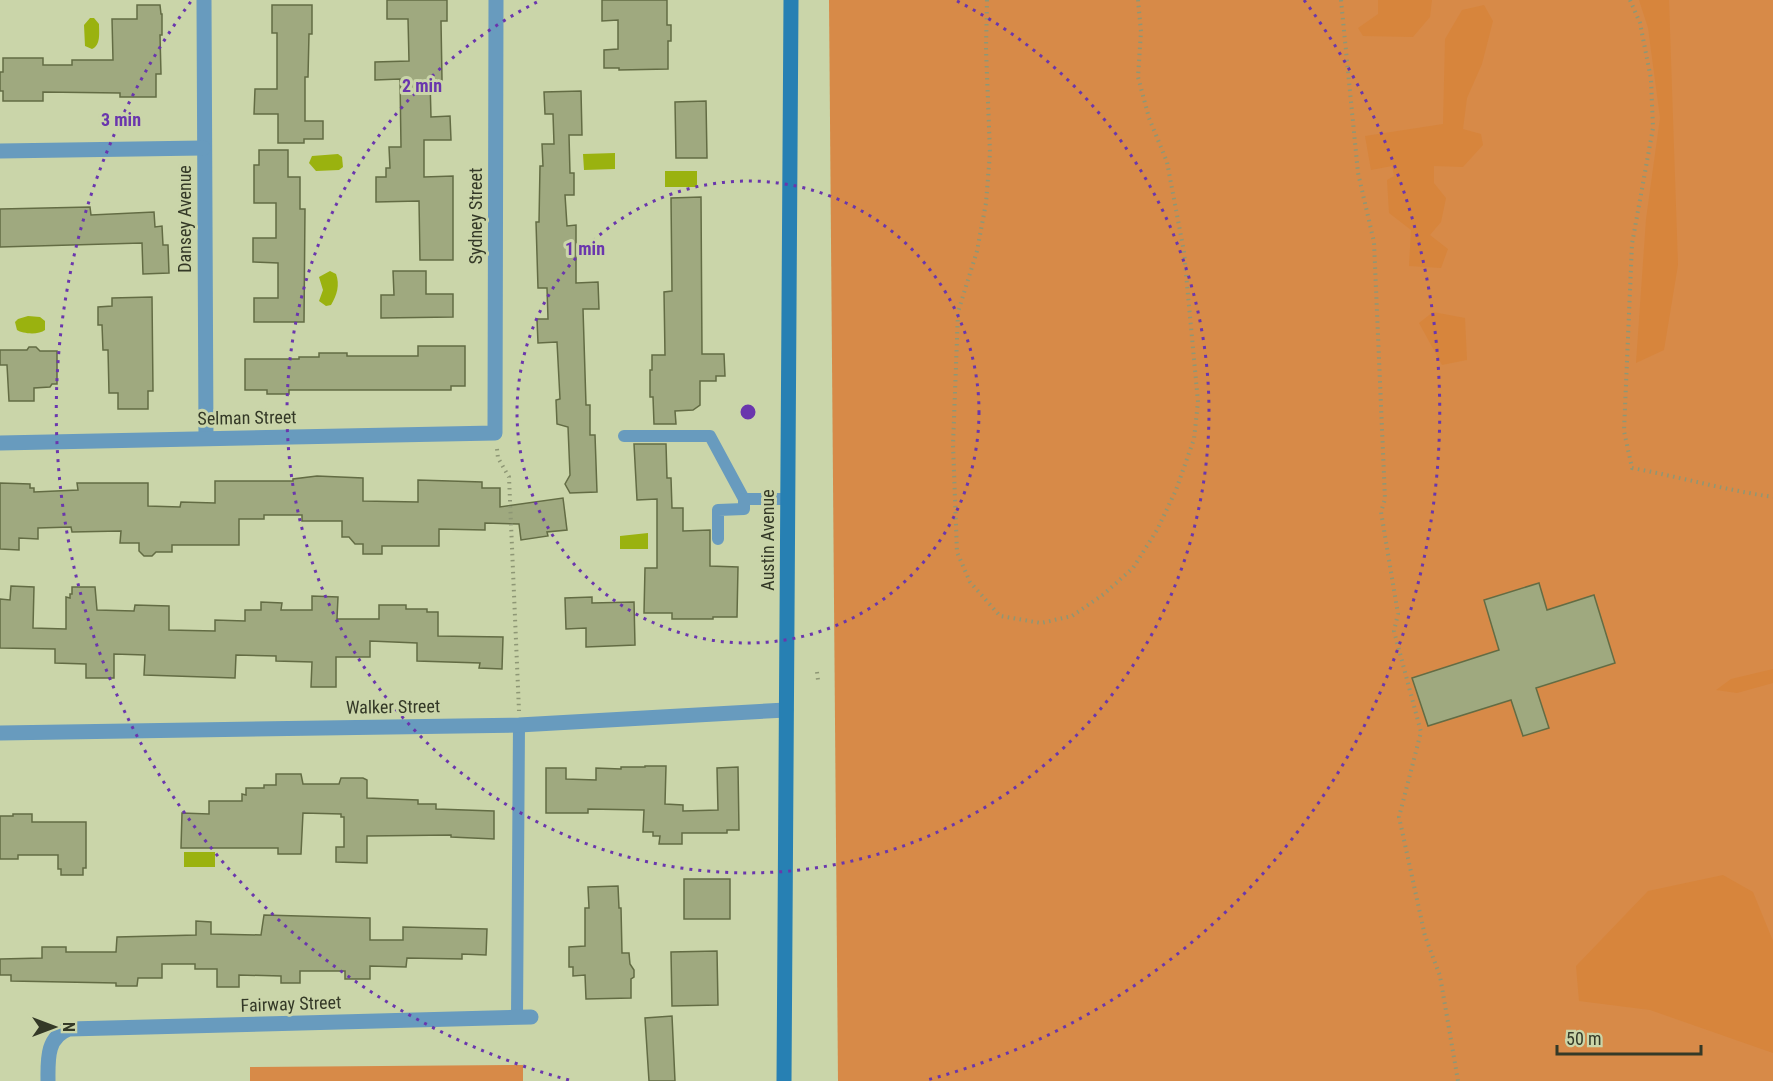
<svg xmlns="http://www.w3.org/2000/svg" width="1773" height="1081" viewBox="0 0 1773 1081" font-family="'Roboto Condensed',sans-serif">
	<style>
		.green { fill: #d78a48 }
		.forest { fill: #d7853c }
		.water { fill: #9ab20f }
		.building { fill: #9fa97f; stroke: #636c44; stroke-width: 1.5 }
		.lines { fill: none; stroke-linecap: round; stroke-linejoin: round }
		.path { stroke: #8e9775; stroke-width: 4; stroke-dasharray: 1.5 4.5; stroke-linecap: butt }
		.service { stroke: #689bbe; stroke-width: 12 }
		.minor { stroke: #689bbe; stroke-width: 15 }
		.secondary { stroke: #2780b3; stroke-width: 15 }
		.ring { fill: none; stroke: #6a36ad; stroke-width: 3; stroke-dasharray: 3 6 }
		.labels { text-anchor: middle; stroke-width: 6; stroke-linejoin: round; paint-order: stroke }
		.street-label { font-size: 18px; fill: #343927; stroke: #cad5a9 }
		.centre { fill: #6a36ad; stroke: #cad5a9; stroke-width: 3 }
		.ring-label { font-size: 18px; text-anchor: middle; font-weight: bold; fill: #6a36ad; stroke: #cad5a9; stroke-width: 6; stroke-linejoin: round; paint-order: stroke }
	</style>
	<rect width="100%" height="100%" fill="#cad5a9"/>
	<g class="green">
		<polygon points="829,0 1773,0 1773,1081 838,1081"/>
		<polygon points="523,1065 523,1081 250,1081 250,1067"/>
	</g>
	<g class="forest">
		<polygon points="1378,0 1432,0 1430,17 1413,37 1363,36 1358,28 1378,14"/>
		<polygon points="1639,0 1669,0 1678,265 1664,350 1636,363 1646,219 1660,118 1648,28"/>
		<polygon points="1484,5 1493,21 1482,64 1467,98 1463,129 1481,134 1483,145 1463,167 1434,166 1434,183 1446,198 1441,222 1430,235 1448,249 1441,268 1409,266 1411,230 1389,213 1387,180 1394,176 1392,166 1371,170 1365,136 1443,124 1445,39 1462,10"/>
		<polygon points="1433,312 1465,318 1467,360 1442,365 1419,323"/>
		<polygon points="1773,669 1773,683 1737,693 1716,690 1731,679"/>
		<polygon points="1723,875 1753,892 1773,941 1773,1053 1650,1010 1579,1001 1576,966 1648,891"/>
	</g>
	<g class="water">
		<path d="M90,18H94L99,24C99,33 101,45 92,49L85,46L84,25Z"/>
		<polygon points="615,153 615,169 584,170 583,154"/>
		<polygon points="338,154 342,157 343,167 339,170 316,171 309,163 312,156"/>
		<rect x="665" y="171" width="32" height="16"/>
		<path d="M330,271L336,274C340,285 337,295 331,305L326,306L319,301L323,290L319,277Z"/>
		<path d="M28,316L40,317L45,321V330C39,335 23,334 17,330L15,322L18,319Z"/>
		<polygon points="648,533 648,549 620,549 620,536"/>
		<rect x="184" y="852" width="31" height="15"/>
	</g>
	<g class="building">
		<polygon points="387,0 447,0 447,21 441,21 442,80 430,80 431,117 450,116 451,140 424,140 424,177 453,176 453,260 420,260 419,201 376,202 376,177 386,177 386,168 390,168 389,147 401,147 400,79 375,80 375,62 409,61 408,19 387,19"/>
		<polygon points="602,0 667,0 667,25 671,25 671,41 668,41 668,69 619,70 619,68 604,68 604,50 618,49 618,20 602,21"/>
		<polygon points="137,5 160,5 161,14 162,14 162,35 160,35 161,74 156,74 156,97 120,97 120,93 43,92 43,101 3,101 3,91 0,91 0,72 3,72 3,58 43,58 43,65 72,65 72,60 113,60 112,19 137,19"/>
		<polygon points="272,5 312,5 312,34 309,34 308,77 305,77 305,121 323,121 323,139 304,139 304,143 278,143 278,114 254,114 255,89 277,89 277,33 272,33"/>
		<polygon points="581,91 582,135 569,135 570,173 574,173 574,195 565,195 567,226 576,225 576,283 598,282 599,309 583,309 586,405 590,405 590,435 595,435 597,492 570,493 565,484 570,475 568,427 557,424 556,400 560,399 557,342 538,343 537,319 548,319 547,288 538,288 536,222 539,222 540,166 543,166 542,144 554,144 553,114 545,114 544,92"/>
		<polygon points="706,101 707,158 676,158 675,102"/>
		<polygon points="259,150 288,150 288,177 300,177 300,209 305,209 304,322 254,322 254,298 278,298 278,263 253,262 253,238 276,238 276,203 254,203 254,165 259,165"/>
		<polygon points="701,197 702,354 724,354 725,376 716,376 716,381 700,381 700,405 693,410 675,411 676,424 654,424 653,397 650,397 650,370 652,370 652,355 665,355 664,292 672,291 671,198"/>
		<polygon points="90,207 91,215 154,212 155,227 162,226 163,245 168,245 169,273 143,274 142,243 0,247 0,209"/>
		<polygon points="393,271 426,271 426,294 453,294 453,317 381,318 381,295 394,295"/>
		<polygon points="152,297 153,391 148,391 148,409 118,409 118,393 109,393 108,350 103,350 102,325 98,325 98,307 112,306 112,298"/>
		<polygon points="418,346 465,346 465,386 451,386 451,390 289,390 289,394 267,394 267,390 245,390 245,359 299,359 299,357 319,357 319,353 347,353 347,356 418,356"/>
		<polygon points="29,347 36,347 40,351 57,351 57,384 52,384 50,387 34,388 34,401 9,401 7,365 0,365 0,350 27,350"/>
		<polygon points="634,444 666,444 667,478 671,478 672,508 683,508 683,531 710,530 710,566 738,567 737,617 713,617 713,619 672,619 672,613 644,613 645,568 657,568 657,499 637,500"/>
		<polygon points="317,476 363,478 363,501 418,502 418,480 482,482 482,488 500,488 500,507 563,498 567,530 547,532 548,536 521,540 519,524 485,523 485,530 439,529 439,546 382,546 382,554 363,554 363,544 355,544 349,537 342,537 342,521 302,521 302,515 264,515 264,519 239,519 239,545 172,545 172,552 156,552 152,556 144,556 139,551 139,543 120,543 121,531 72,532 71,527 38,528 38,539 19,538 19,550 0,549 0,483 30,484 30,488 34,488 34,492 78,490 77,483 148,483 148,506 180,507 181,502 215,503 215,481 293,481 293,479"/>
		<polygon points="1539,583 1547,610 1594,595 1615,663 1536,688 1549,728 1523,736 1511,700 1428,726 1412,678 1499,650 1484,600"/>
		<polygon points="11,586 34,587 33,628 66,629 66,597 70,598 70,594 72,594 72,587 95,587 97,610 134,611 135,605 169,606 169,630 215,631 215,620 245,621 245,610 261,610 261,602 282,603 281,610 312,610 312,596 338,597 337,619 379,619 379,605 406,605 406,609 427,609 427,612 438,612 438,636 503,637 502,669 479,668 480,663 417,661 417,643 370,641 370,657 336,657 336,687 311,687 312,662 276,661 276,656 236,655 235,678 144,675 145,655 114,654 114,678 86,678 86,664 55,663 55,649 0,648 0,599 10,600"/>
		<polygon points="592,597 592,603 634,602 635,645 586,647 586,628 566,629 565,598"/>
		<polygon points="645,766 666,766 665,804 683,805 683,811 718,810 717,768 738,767 739,830 727,830 727,833 682,833 682,844 659,844 660,836 653,836 653,832 643,832 644,810 588,809 588,813 546,813 546,768 566,768 566,779 596,780 596,768 621,769 621,767 645,767"/>
		<polygon points="276,774 301,774 303,784 339,784 341,778 363,778 367,780 367,798 418,800 418,804 436,804 436,809 494,811 494,839 451,837 451,835 367,836 367,863 336,862 336,847 344,847 344,817 341,817 341,814 303,813 301,854 278,854 278,848 181,848 182,813 209,814 209,801 242,801 242,794 246,795 246,788 264,788 264,785 276,785"/>
		<polygon points="13,814 32,814 32,822 86,822 86,868 83,868 83,875 61,875 61,869 58,869 58,855 18,855 18,859 0,859 0,816 13,816"/>
		<rect x="684" y="879" width="46" height="40"/>
		<polygon points="618,886 619,908 621,908 622,953 629,953 630,964 634,970 634,977 631,979 631,998 586,999 585,975 573,976 573,967 569,967 569,947 585,946 585,908 589,908 588,887"/>
		<polygon points="264,915 370,918 370,940 403,940 403,927 487,929 486,955 462,954 462,959 407,958 406,967 370,966 370,979 345,979 345,971 300,971 300,983 281,983 281,976 239,975 239,987 217,987 217,969 195,969 195,964 162,964 162,978 138,978 137,986 116,986 116,983 11,981 11,975 0,975 0,959 42,958 42,947 66,947 66,952 116,952 117,937 196,935 196,921 211,922 211,934 261,935"/>
		<polygon points="717,951 718,1005 672,1006 671,952"/>
		<polygon points="672,1016 675,1081 649,1081 645,1018"/>
	</g>
	<g class="lines">
		<g class="path">
			<polyline points="987,0 986,49 990,153 986,203 977,251 958,312 953,445 957,552 970,582 1000,616 1041,623 1072,616 1104,594 1133,568 1157,530 1176,490 1194,439 1198,402 1184,252 1167,162 1149,118 1138,77 1141,32 1138,0"/>
			<polyline points="1341,0 1358,173 1374,242 1385,499 1381,512 1398,614 1394,631 1421,732 1399,817 1425,936 1440,976 1458,1081"/>
			<path d="M1630,0L1640,23L1651,79L1653,128L1632,244L1624,431L1632,468C1680,477 1725,490 1773,497"/>
			<polyline points="497,449 498,458 509,477 519,711"/>
			<polyline points="817,672 818,680"/>
		</g>
		<g class="service">
			<polyline points="624,436 710,436 744,499 788,499"/>
			<polyline points="718,539 718,510 744,509 744,499"/>
			<polyline points="517,1017 519,725"/>
		</g>
		<g class="minor">
			<polyline points="204,0 206,438"/>
			<polyline points="0,151 203,148"/>
			<polyline points="0,443 495,433 496,0"/>
			<polyline points="0,733 519,725 786,710"/>
			<path d="M48,1081C48,1061 46,1037 69,1029L531,1017"/>
		</g>
		<polyline class="secondary" points="784,1081 791,0"/>
	</g>
	<g class="ring">
		<circle cx="748" cy="412" r="231"/>
		<path d="M957 1A461 461 0 1 1 539 1"/>
		<path d="M569 1080A692 692 0 0 1 192 0M1304 0A692 692 0 0 1 927 1080"/>
	</g>
	<g class="labels">
		<g class="street-label">
			<text transform="translate(476 216) rotate(-90)" y="6">Sydney Street</text>
			<text transform="translate(185 219) rotate(-90)" y="6">Dansey Avenue</text>
			<text transform="translate(247 418) rotate(-1)" y="6">Selman Street</text>
			<text transform="translate(768 540) rotate(-90)" y="6">Austin Avenue</text>
			<text transform="translate(393 707) rotate(-1)" y="6">Walker Street</text>
			<text transform="translate(291 1004) rotate(-2)" y="6">Fairway Street</text>
		</g>
	</g>
	<circle cx="748" cy="412" r="9" class="centre"/>
	<g class="ring-label">
		<text x="422" y="92">2 min</text>
		<text x="121" y="126">3 min</text>
		<text x="585" y="255">1 min</text>
	</g>
	<g transform="translate(54 1027) rotate(90)" stroke="#cad5a9" stroke-width="4.5" paint-order="stroke">
	<path d="M0-4.5L10 22L0 15L-10 22Z" fill="#343927"/>
	<text y="-9" font-size="16" font-weight="bold" text-anchor="middle" fill="#343927">N</text>
	</g>
	<path d="M1557 1045v9h144v-9" fill="none" stroke="#343927" stroke-width="3"/>
	<text x="1566" y="1045" font-size="18" fill="#343927" stroke="#cad5a9" stroke-width="4.5" paint-order="stroke">50 m</text>
</svg>
